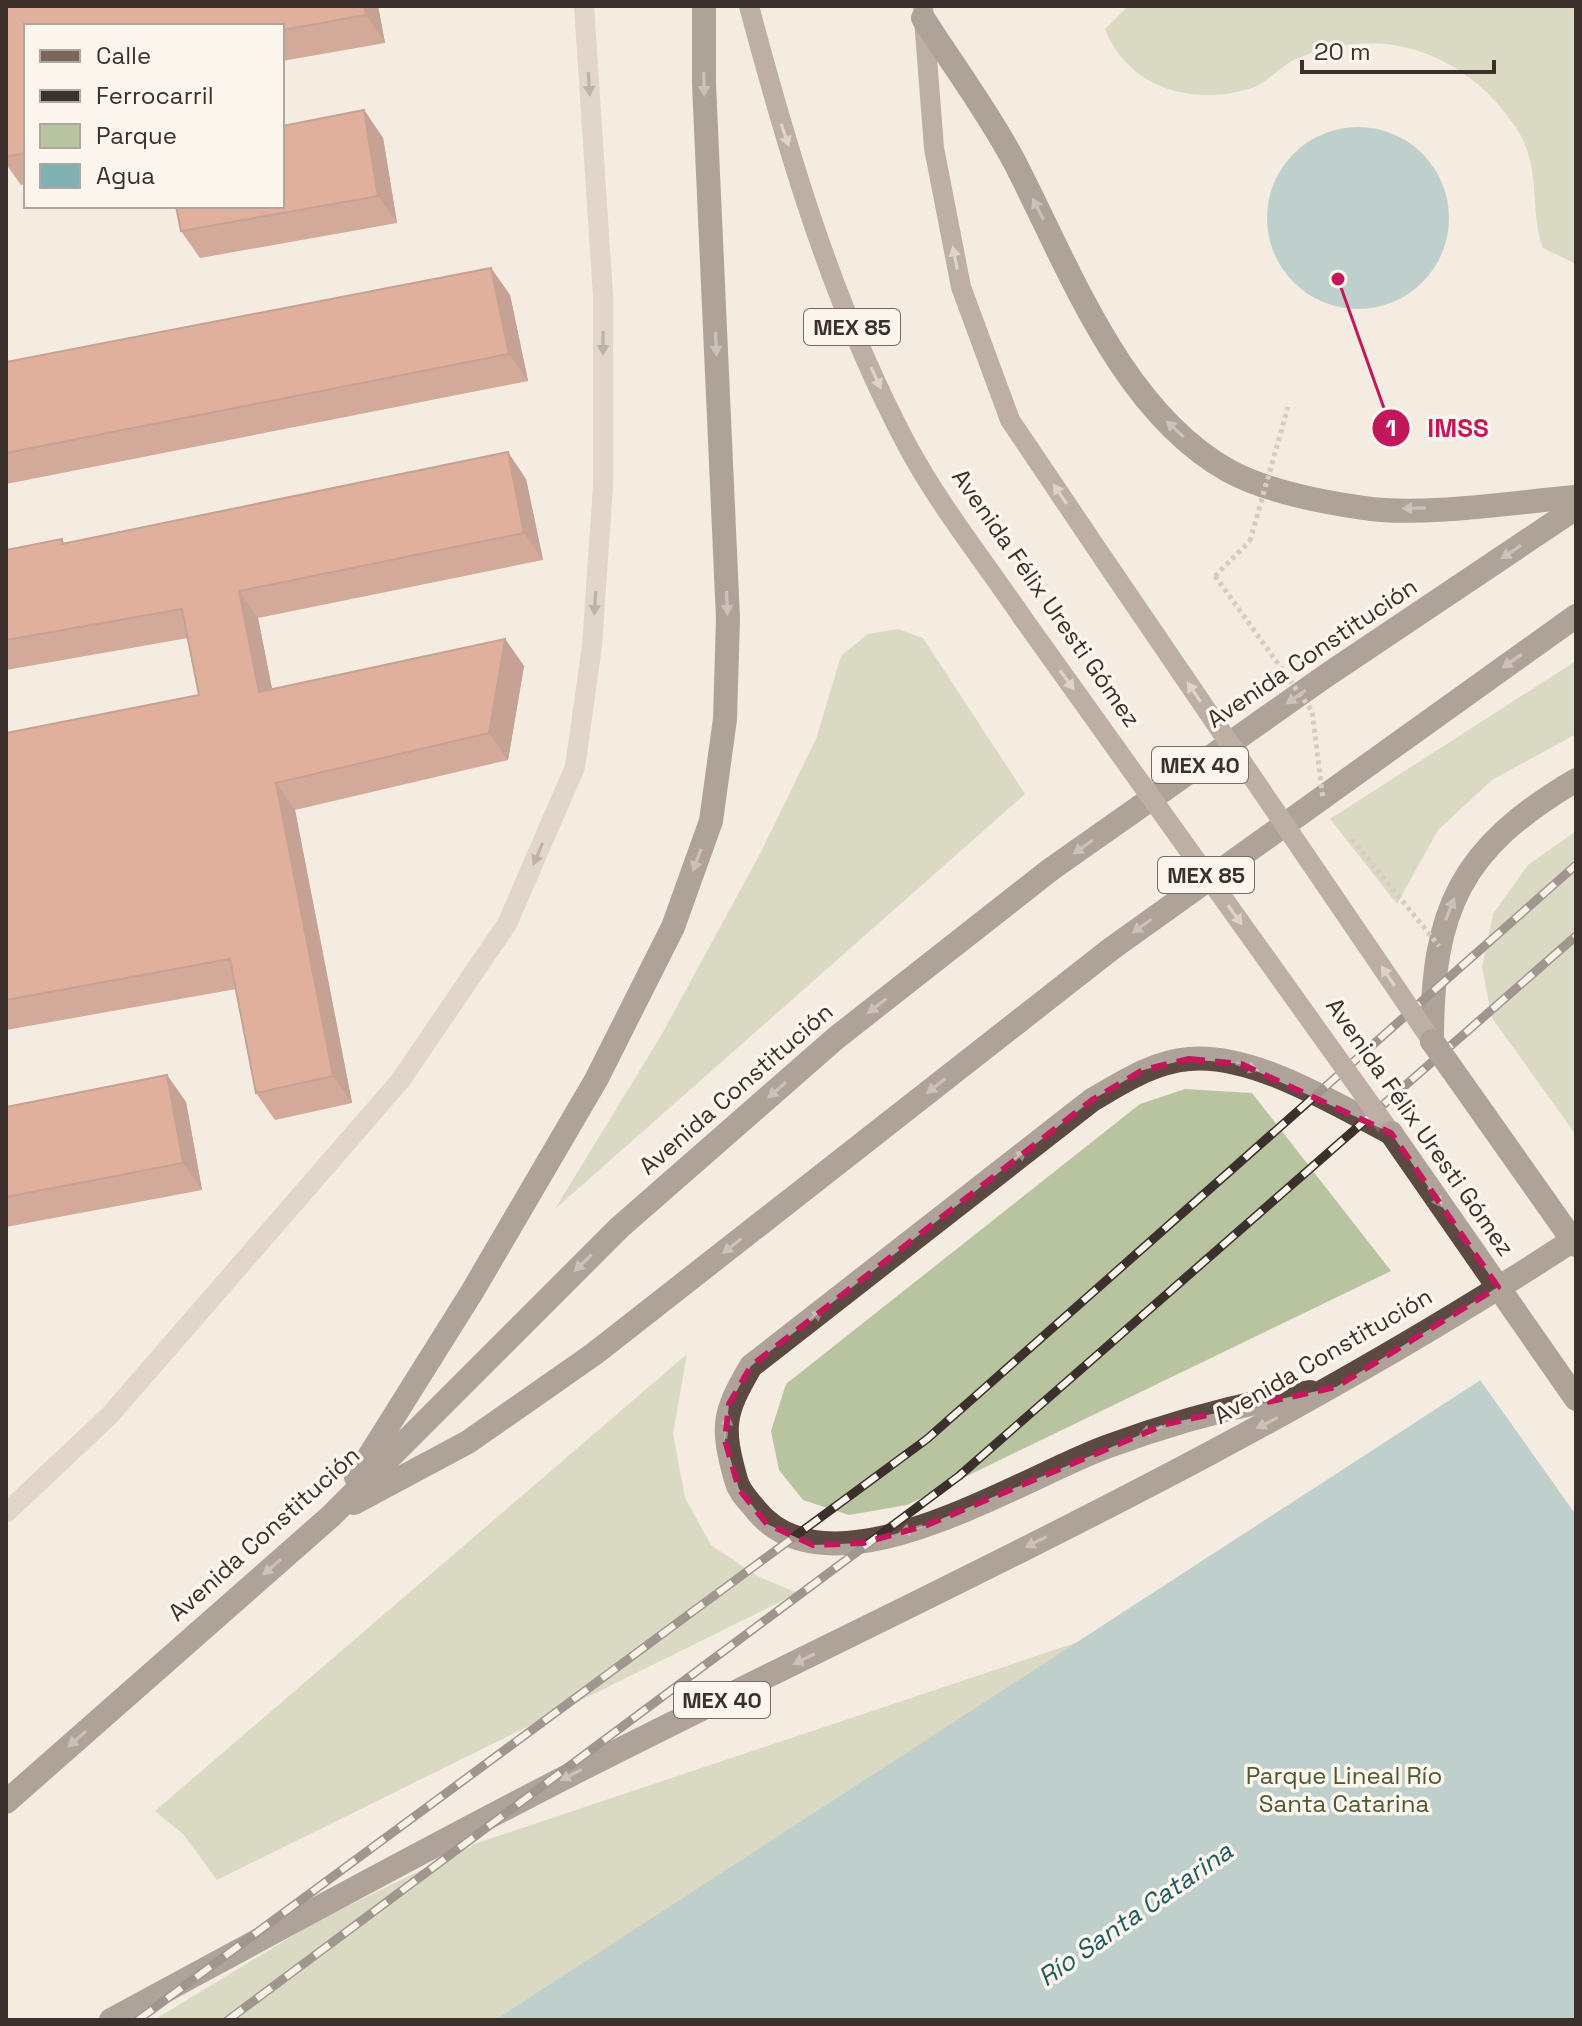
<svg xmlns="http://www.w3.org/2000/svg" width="1582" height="2026" viewBox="0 0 1582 2026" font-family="'Space Grotesk',sans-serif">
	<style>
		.green { fill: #b8c4a0 }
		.water { fill: #7fb0b2 }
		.pier { fill: #f4ebe1 }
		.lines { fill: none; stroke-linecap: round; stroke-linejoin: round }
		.path { stroke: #b9a596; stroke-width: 5; stroke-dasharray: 4 4; stroke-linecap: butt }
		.minor { stroke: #cdbbac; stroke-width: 20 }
		.major { stroke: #7d675c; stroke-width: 20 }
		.highway { stroke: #5c4a42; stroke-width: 24 }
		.rail-casing { stroke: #3b302b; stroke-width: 9 }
		.rail { stroke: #fbf5ee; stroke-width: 6; stroke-dasharray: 18; stroke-linecap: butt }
		.path-bridge { stroke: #b9a596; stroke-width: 5; stroke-dasharray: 4 4; stroke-linecap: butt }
		.major-bridge { stroke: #7d675c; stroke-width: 20 }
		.highway-bridge { stroke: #5c4a42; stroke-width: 24 }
		.wall { fill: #ac5a40 }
		.shaded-wall { fill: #8c4a34 }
		.building { fill: #c8694b; stroke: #8c4a34; stroke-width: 2 }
		.oneway { fill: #7d6f65 }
		.oneway2 { fill: #9c8e87 }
		.oneway3 { fill: #c2b5ac }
		.marked { fill: none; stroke: #c2185b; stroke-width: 6; stroke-dasharray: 16 10; stroke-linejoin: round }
		.labels { text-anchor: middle; stroke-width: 7; stroke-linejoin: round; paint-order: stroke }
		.shield { fill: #fbf5ee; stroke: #756b66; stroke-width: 2 }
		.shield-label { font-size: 22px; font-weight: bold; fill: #3b302b }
		.street-label { font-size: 24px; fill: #3b302b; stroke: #fbf5ee }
		.park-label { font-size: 24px; fill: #4a5a2e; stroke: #fbf5ee }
		.water-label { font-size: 26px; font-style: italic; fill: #1f5a5e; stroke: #fbf5ee }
		.leader { fill: none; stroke: #c2185b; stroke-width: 3 }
		.callout-dot { fill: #c2185b; stroke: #fbf5ee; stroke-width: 3 }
		.mark-label { font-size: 24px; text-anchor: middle; font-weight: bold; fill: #fff }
		.callout-label { font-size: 26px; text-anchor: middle; font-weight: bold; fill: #c2185b; stroke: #fbf5ee; stroke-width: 7; stroke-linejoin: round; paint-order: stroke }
	</style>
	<rect width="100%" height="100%" fill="#f4ebe1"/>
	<g class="green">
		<path d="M1128,6H1576V264L1543,248C1529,211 1542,170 1518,131C1469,54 1384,22 1298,58C1281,65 1269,82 1252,88C1193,107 1128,88 1105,29Z"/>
		<polygon points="898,629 923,638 1025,794 555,1209 662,1034 761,852 816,739 841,656 868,634"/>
		<polygon points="1576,661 1576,734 1492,780 1438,830 1397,904 1330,819"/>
		<polygon points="1576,831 1576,1135 1492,1018 1482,967 1493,914 1528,865"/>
		<polygon points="1185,1089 1252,1093 1391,1271 907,1505 849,1515 803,1500 779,1470 771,1431 786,1384 1140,1104"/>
		<polygon points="687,1354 673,1434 685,1498 711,1545 759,1577 798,1593 217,1880 183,1834 155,1811"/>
		<polygon points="1219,1595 1576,2020 154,2020 317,1921 477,1843"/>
	</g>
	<g class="water">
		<circle cx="1358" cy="218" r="91"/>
		<polygon points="1576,1318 1576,2020 495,2020"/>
	</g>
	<polygon class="pier" points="1576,1314 1576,1515 1478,1377"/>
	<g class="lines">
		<polyline class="path" points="1215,576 1250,541"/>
		<polyline class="minor" points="6,1513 110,1415 400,1081 507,924 575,767 592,646 603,486 603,295 584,6"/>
		<g class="major">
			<path d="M749,6C789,156 834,308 907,445C939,505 984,561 1022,617"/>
			<polyline points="923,6 934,148 961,287 1010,420 1103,558"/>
		</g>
		<g class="highway">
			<path d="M923,18C953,65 988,112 1014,161C1069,267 1120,410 1229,471C1268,492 1321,502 1364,508C1423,517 1514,502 1576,497"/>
			<path d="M1432,1041C1432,908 1461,848 1576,780"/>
			<path d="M1310,1392C1240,1404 1173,1422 1106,1447C1019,1479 831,1602 756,1510C748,1500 739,1492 736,1480C721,1426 723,1414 751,1366L1092,1100C1123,1082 1153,1062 1189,1059C1253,1053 1335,1104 1391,1133"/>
			<polyline points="356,1477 472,1292 596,1080 673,927 711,821 725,719 728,619 704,84 704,6"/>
			<polyline points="354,1503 468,1442 594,1354 1111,949 1576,616"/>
			<polyline points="6,1802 331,1516 620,1227 836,1038 1050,870 1327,675 1576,508"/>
			<path d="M111,2020C263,1938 414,1855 568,1776C907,1603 1258,1448 1576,1238"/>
		</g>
		<defs>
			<g id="rail">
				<polyline points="138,2020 927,1439 1576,865"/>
				<polyline points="228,2020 959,1476 1576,936"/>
			</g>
		</defs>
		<use href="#rail" class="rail-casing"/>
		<use href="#rail" class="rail"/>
		<g class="path-bridge">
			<polyline points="1250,541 1288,407"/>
			<polyline points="1215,576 1312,711 1323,799"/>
			<polyline points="1352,839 1439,946"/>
		</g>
		<g class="major-bridge">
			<polyline points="1103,558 1432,1041"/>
			<polyline points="1022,617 1391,1133"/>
		</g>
		<g class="highway-bridge">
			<polyline points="1432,1041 1576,1245"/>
			<polyline points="1391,1133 1576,1399"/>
		</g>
	</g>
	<g class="wall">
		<polygon points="6,6 378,6 385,43 282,61 282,26 26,26 26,184 21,185 6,164"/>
		<polygon points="364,110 383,138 397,223 200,258 181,231"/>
		<polygon points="491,268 510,295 528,381 6,484 6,362"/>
		<polygon points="526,479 543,560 258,618 272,689 505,639 524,666 508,760 295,810 352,1103 275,1120 256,1093 236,989 6,1030 6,733 199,695 188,638 6,670 6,550 62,539 64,543"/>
		<polygon points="167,1075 186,1102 202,1190 6,1227 6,1107"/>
	</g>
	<g class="shaded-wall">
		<polygon points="364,6 378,6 385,43 366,15"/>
		<polygon points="364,110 383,138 397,223 378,196"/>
		<polygon points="491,268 510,295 528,381 509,354"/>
		<polygon points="508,452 526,479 543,560 524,533"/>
		<polygon points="239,591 258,618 278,719 259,692"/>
		<polygon points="505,639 524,666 508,760 489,733"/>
		<polygon points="276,783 295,810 352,1103 333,1076"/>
		<polygon points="167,1075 186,1102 202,1190 183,1163"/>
	</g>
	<g class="building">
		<polygon points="6,6 364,6 366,15 282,30 282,26 26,26 26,153 6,157"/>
		<polygon points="364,110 378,196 181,231 176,206 282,206 282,126"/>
		<polygon points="491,268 509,354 6,453 6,362"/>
		<polygon points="508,452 524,533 239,591 259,692 505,639 489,733 276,783 333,1076 256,1093 230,959 6,1000 6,733 199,695 182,609 6,640 6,550 62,539 62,544"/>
		<polygon points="167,1075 183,1163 6,1197 6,1107"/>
	</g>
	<defs><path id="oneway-solid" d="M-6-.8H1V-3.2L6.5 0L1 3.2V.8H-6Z" transform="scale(2)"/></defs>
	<g class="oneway">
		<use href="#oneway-solid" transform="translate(589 84) rotate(86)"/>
		<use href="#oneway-solid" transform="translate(603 343) rotate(90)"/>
		<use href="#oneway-solid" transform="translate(595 603) rotate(94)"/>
		<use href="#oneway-solid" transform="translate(538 854) rotate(113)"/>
	</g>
	<g class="oneway2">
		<use href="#oneway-solid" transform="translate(704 84) rotate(89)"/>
		<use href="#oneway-solid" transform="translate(1038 209) rotate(-117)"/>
		<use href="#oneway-solid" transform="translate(716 344) rotate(88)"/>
		<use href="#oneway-solid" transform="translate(1175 429) rotate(-137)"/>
		<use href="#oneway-solid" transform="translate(1414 508) rotate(179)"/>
		<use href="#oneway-solid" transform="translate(1511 552) rotate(146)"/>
		<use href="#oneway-solid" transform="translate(727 603) rotate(88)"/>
		<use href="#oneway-solid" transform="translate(1512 661) rotate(145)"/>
		<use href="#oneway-solid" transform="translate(1296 697) rotate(145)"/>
		<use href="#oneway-solid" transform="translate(1083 847) rotate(145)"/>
		<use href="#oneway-solid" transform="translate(697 860) rotate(110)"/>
		<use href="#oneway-solid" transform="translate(1450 909) rotate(-69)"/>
		<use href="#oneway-solid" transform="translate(1142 926) rotate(144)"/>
		<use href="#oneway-solid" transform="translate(877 1006) rotate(142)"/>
		<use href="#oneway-solid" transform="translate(1247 1067) rotate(18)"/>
		<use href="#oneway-solid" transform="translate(936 1086) rotate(142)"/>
		<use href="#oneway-solid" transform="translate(777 1090) rotate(139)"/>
		<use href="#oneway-solid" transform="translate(1017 1158) rotate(-38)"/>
		<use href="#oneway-solid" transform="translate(1435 1197) rotate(55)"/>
		<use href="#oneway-solid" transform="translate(732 1246) rotate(142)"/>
		<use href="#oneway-solid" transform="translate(583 1263) rotate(136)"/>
		<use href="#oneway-solid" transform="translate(813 1318) rotate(-38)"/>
		<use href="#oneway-solid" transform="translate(1267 1423) rotate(153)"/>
		<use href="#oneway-solid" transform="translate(727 1427) rotate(-84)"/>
		<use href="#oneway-solid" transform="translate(1151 1430) rotate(160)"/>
		<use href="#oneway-solid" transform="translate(911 1529) rotate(164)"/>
		<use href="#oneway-solid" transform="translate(1036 1542) rotate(153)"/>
		<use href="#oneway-solid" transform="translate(272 1567) rotate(139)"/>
		<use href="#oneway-solid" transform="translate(804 1659) rotate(154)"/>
		<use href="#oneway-solid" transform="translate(77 1739) rotate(139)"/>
		<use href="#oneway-solid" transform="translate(571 1775) rotate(153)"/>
	</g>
	<g class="oneway3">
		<use href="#oneway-solid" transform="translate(785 135) rotate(71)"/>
		<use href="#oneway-solid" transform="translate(955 258) rotate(-101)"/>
		<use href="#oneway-solid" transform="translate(876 378) rotate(65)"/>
		<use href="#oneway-solid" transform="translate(1060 494) rotate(-124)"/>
		<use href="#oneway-solid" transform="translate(1067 680) rotate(54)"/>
		<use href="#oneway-solid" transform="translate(1194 692) rotate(-124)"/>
		<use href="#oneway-solid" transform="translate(1235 915) rotate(54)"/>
		<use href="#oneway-solid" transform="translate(1388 976) rotate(-124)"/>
	</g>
	<path d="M0 0H1582V2026H0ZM1189,1059L1241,1064L1391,1133L1498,1287L1336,1387L1166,1424L927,1525L863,1543L813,1545L767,1524L739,1489L725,1440L729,1404L751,1366L1092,1100L1143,1070Z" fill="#f4ebe1" fill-opacity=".55" fill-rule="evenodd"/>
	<path class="marked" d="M1189,1059L1241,1064L1391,1133L1498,1287L1336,1387L1166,1424L927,1525L863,1543L813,1545L767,1524L739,1489L725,1440L729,1404L751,1366L1092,1100L1143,1070Z"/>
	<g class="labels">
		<g class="shield">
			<rect x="804" y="309" width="96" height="36" rx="6"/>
			<rect x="1152" y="747" width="96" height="36" rx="6"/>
			<rect x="1158" y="857" width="96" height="36" rx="6"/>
			<rect x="674" y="1682" width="96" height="36" rx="6"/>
		</g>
		<g class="shield-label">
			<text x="852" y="335">MEX 85</text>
			<text x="1200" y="773">MEX 40</text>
			<text x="1206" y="883">MEX 85</text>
			<text x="722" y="1708">MEX 40</text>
		</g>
		<g class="street-label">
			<text transform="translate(1046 598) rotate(55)" y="8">Avenida Félix Uresti Gómez</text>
			<text transform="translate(1312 653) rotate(-34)" y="8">Avenida Constitución</text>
			<text transform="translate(736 1089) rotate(-41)" y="8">Avenida Constitución</text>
			<text transform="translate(1420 1127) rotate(55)" y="8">Avenida Félix Uresti Gómez</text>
			<text transform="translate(1323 1356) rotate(-30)" y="8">Avenida Constitución</text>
			<text transform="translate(264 1534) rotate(-42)" y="8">Avenida Constitución</text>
		</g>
		<g class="park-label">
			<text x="1344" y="1784">Parque Lineal Río<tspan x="1344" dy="28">Santa Catarina</tspan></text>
		</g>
		<g class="water-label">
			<text transform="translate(1135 1914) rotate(-35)" y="9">Río Santa Catarina</text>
		</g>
	</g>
	<path class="leader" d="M1338 279L1391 428"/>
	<g class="callout-dot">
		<circle cx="1338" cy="279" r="8"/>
		<circle cx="1391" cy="428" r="20"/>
	</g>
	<g class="mark-label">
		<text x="1391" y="436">1</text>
	</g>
	<g class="callout-label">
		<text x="1458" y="437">IMSS</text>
	</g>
	<rect width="1582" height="2026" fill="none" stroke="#3b302b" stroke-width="16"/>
	<rect x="24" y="24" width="260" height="184" fill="#fbf5ee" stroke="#aea6a0" stroke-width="2"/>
	<rect x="40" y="50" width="40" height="12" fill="#7d675c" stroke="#aea6a0" stroke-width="2"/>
	<text x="96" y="64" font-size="24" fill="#3b302b">Calle</text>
	<rect x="40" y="90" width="40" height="12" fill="#3b302b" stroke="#aea6a0" stroke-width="2"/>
	<text x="96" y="104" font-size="24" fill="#3b302b">Ferrocarril</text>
	<rect x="40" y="124" width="40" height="24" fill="#b8c4a0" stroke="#aea6a0" stroke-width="2"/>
	<text x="96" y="144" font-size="24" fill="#3b302b">Parque</text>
	<rect x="40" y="164" width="40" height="24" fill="#7fb0b2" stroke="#aea6a0" stroke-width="2"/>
	<text x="96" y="184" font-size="24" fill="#3b302b">Agua</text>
	<path d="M1302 60v12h192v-12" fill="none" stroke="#3b302b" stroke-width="4"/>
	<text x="1314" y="60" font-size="24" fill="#3b302b" stroke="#fbf5ee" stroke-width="6" paint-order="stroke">20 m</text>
</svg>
